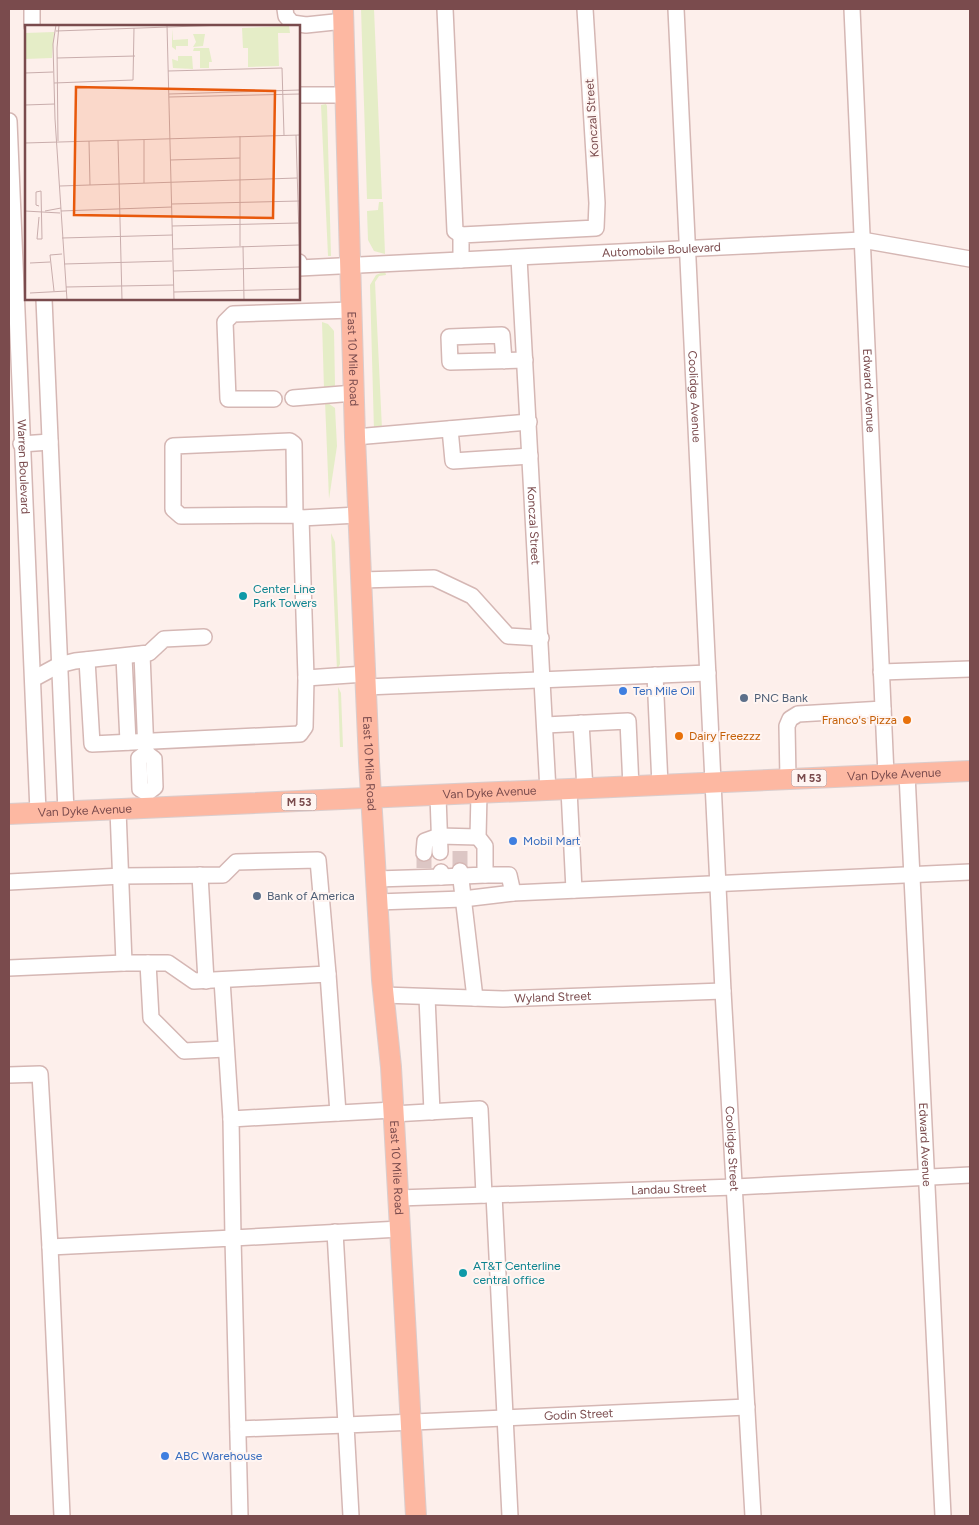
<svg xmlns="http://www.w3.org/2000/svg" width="979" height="1525" viewBox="0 0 979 1525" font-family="Figtree,sans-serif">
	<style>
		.green { fill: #e5edc7 }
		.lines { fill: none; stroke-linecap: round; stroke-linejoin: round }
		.minor-tunnel { stroke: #dcc6c4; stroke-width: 15; stroke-dasharray: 15 8; stroke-linecap: butt }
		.minor-casing { stroke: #d5b7b4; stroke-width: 18 }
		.major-casing { stroke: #dacdcd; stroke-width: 22 }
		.minor { stroke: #fff; stroke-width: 15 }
		.major { stroke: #fdb8a2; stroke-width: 20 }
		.culture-dot { fill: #0f9aa8; stroke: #fff5f2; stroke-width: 2 }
		.shop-dot { fill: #3f7fe0; stroke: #fff5f2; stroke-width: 2 }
		.service-dot { fill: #5c6f8a; stroke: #fff5f2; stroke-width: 2 }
		.food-dot { fill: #e8710a; stroke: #fff5f2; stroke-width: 2 }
		.labels { text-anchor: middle; stroke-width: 4; stroke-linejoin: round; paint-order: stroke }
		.shield { fill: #fff5f2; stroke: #a27e7e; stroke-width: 1 }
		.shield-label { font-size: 11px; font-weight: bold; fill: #7a4b4d }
		.street-label { font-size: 12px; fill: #7a4b4d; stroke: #fff5f2 }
		.culture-label { font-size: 12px; fill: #0d838f; stroke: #fff5f2; text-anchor: start }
		.shop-label { font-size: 12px; fill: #366cbe; stroke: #fff5f2; text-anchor: start }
		.service-label { font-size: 12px; fill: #4e5e75; stroke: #fff5f2; text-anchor: start }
		.food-label { font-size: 12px; fill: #c56008; stroke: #fff5f2; text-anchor: end }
		.inset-road { fill: none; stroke: #c9adac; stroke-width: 1 }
		.view { fill: #e8590c; fill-opacity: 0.15; stroke: #e8590c; stroke-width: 2.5 }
		.inset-edge { fill: none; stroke: #7a4b4d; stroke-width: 2.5 }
	</style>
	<rect width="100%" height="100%" fill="#fdefeb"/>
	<g class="green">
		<polygon points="361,9 374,9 382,199 367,199"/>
		<polygon points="326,104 327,106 331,256 328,256 321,105"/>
		<polygon points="379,202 383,202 385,254 374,251 368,240 367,211 378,210"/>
		<polygon points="385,271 386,275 379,276 375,282 382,429 374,431 370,285 376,275"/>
		<polygon points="322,322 328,324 334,331 335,385 334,387 324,389"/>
		<polygon points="325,401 335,408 337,446 329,499"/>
		<polygon points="331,533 335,542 340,664 337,670"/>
		<polygon points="338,687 341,693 343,747 340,747"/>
	</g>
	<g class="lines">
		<g class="minor-tunnel">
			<polyline points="460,851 460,871"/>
			<polyline points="424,853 424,873"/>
		</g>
		<defs>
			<g id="minor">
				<polyline points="32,9 32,26"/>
				<polyline points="285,9 286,16 292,23 306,25 344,21"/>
				<polyline points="445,9 455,231 461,235"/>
				<path id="s1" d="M676,9L723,991L753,1516"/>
				<path id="s2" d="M852,9L886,775"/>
				<polyline points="299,95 346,95"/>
				<path id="s3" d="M9,121L38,812"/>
				<path id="s4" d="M519,258L548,791"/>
				<polyline points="461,260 461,235 596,228 597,203 585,9"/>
				<path id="s5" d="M299,262V268L862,240L970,259"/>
				<polyline points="44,299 66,812"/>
				<polyline points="504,361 502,335 449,337 450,362 525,360"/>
				<polyline points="293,398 354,393"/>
				<polyline points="274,399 228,399 225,322 233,314 352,310"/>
				<polyline points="450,429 453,461 530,456"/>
				<polyline points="355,437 529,422"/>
				<polyline points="21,444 50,442"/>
				<polyline points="301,518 358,515"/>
				<polyline points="361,580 434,578 472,596 508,636 541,638"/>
				<polyline points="142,654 146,753"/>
				<polyline points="124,657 128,742"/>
				<polyline points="87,660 92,744 300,734 305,727 306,678 301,518 295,515 294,444 290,441 173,446 173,509 181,516 295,515"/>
				<polyline points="881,672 970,669"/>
				<polyline points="655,675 660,785"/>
				<polyline points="306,678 365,674"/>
				<polyline points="33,679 59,665 75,661 149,653 164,639 204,637"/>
				<polyline points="366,687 708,673"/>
				<polyline points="581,723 585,789"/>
				<polyline points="545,725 628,721 631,787"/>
				<polyline points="146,753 154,759 155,787 147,793"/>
				<polyline points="146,753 139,758 140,789 147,793"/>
				<path id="s6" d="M907,774L943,1516"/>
				<polyline points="788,779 787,726 790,719 798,714 883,709"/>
				<polyline points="569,790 574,890"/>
				<polyline points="438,796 440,852"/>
				<polyline points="118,810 124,963 168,963 194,981 328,974 338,1113"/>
				<polyline points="424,853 425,841 439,836 478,837"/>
				<polyline points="460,871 475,998"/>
				<polyline points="200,875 206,981"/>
				<polyline points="485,875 509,875 513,893"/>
				<polyline points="441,877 485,875 485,846 478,837 479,794"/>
				<polyline points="376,879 441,877 441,872"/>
				<polyline points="9,882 122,876 223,875 236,862 318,860 328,974"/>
				<polyline points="377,902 463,899 513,893 970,872"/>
				<polyline points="148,963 151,1018 184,1051 226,1049"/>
				<polyline points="9,968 124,963"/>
				<polyline points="222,980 231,1119"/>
				<path id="s7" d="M383,995L503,999L723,991"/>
				<polyline points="427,997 432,1112"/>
				<polyline points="9,1075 40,1074 50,1247 233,1238 240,1516"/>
				<polyline points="393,1110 231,1119 233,1238 400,1229"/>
				<polyline points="393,1114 480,1109 484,1195"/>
				<polyline points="494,1195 510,1516"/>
				<path id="s8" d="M398,1198L735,1187L970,1175"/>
				<polyline points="50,1247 62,1516"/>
				<polyline points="238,1429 346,1425 335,1232"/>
				<path id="s9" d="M351,1516L346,1425L747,1407"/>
			</g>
			<g id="major">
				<path id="s10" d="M343,9L355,437L369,762L382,980L391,1067L416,1516"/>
				<path id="s11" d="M9,814L970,771"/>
			</g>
		</defs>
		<use href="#minor" class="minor-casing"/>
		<use href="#major" class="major-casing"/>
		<use href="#minor" class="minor"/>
		<use href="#major" class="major"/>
	</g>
	<g class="culture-dot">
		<circle cx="243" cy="596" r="5"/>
		<circle cx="463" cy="1273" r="5"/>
	</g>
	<g class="shop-dot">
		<circle cx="623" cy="691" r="5"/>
		<circle cx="513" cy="841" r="5"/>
		<circle cx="165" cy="1456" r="5"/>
	</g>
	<g class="service-dot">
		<circle cx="744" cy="698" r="5"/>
		<circle cx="257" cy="896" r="5"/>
	</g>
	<g class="food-dot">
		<circle cx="907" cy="720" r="5"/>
		<circle cx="679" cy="736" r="5"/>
	</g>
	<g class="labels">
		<g class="shield">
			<rect x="791.5" y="769.5" width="35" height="17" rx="4"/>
			<rect x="281.5" y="793.5" width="35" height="17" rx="4"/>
		</g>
		<g class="shield-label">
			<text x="809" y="782">M 53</text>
			<text x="299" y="806">M 53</text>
		</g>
		<g class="street-label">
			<text transform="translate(592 118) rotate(-94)" y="4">Konczal Street</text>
			<text dy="4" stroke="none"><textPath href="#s5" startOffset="369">Automobile Boulevard</textPath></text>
			<text dy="4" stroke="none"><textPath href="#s10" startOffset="350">East 10 Mile Road</textPath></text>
			<text dy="4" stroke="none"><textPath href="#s2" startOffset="382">Edward Avenue</textPath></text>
			<text dy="4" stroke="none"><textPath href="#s1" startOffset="388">Coolidge Avenue</textPath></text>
			<text dy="4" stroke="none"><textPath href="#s3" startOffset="346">Warren Boulevard</textPath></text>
			<text dy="4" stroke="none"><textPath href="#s4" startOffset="268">Konczal Street</textPath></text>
			<text dy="4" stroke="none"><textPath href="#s10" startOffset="755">East 10 Mile Road</textPath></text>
			<text dy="4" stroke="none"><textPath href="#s11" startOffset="886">Van Dyke Avenue</textPath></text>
			<text dy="4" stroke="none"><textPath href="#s11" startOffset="481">Van Dyke Avenue</textPath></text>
			<text dy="4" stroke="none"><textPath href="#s11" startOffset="76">Van Dyke Avenue</textPath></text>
			<text dy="4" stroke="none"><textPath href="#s7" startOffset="170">Wyland Street</textPath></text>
			<text dy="4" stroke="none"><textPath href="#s6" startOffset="371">Edward Avenue</textPath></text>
			<text dy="4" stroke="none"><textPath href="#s1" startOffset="1141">Coolidge Street</textPath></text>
			<text dy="4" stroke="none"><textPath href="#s10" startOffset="1160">East 10 Mile Road</textPath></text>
			<text dy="4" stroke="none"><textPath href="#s8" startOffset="271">Landau Street</textPath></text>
			<text dy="4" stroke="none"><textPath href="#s9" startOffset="324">Godin Street</textPath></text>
		</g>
		<g class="culture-label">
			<text x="253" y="593">Center Line<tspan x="253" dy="14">Park Towers</tspan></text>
			<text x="473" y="1270">AT&amp;T Centerline<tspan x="473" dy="14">central office</tspan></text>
		</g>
		<g class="shop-label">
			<text x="633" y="695">Ten Mile Oil</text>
			<text x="523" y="845">Mobil Mart</text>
			<text x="175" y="1460">ABC Warehouse</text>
		</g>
		<g class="service-label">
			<text x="754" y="702">PNC Bank</text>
			<text x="267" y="900">Bank of America</text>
		</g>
		<g class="food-label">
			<text x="897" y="724">Franco's Pizza</text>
			<text x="689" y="740" text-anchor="start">Dairy Freezzz</text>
		</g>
	</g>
	<g transform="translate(25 25)">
		<rect width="275" height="275" fill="#fdefeb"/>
		<path d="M264,1L265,8H253L254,41L223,42V23H218L217,3ZM147,4L148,15L163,14V21H151V25L147,22ZM29,7L27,33L0,34V8ZM168,9H180L178,21L168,22L171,17ZM169,23H184L187,37H184V43H175V26H168ZM153,31H167L168,44L148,43L147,34L153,36Z" fill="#e5edc7"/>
		<path class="inset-road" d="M31,0L28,19L30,94L42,275M142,0L149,275M31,6L200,0M32,33L110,31M143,46L257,43L259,110M0,48L28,47M29,58L108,55L109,3M144,69L275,65M144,72L275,69M0,80L30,79M271,110L275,244M215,111V221M93,115L97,275M33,116L32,23L34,0M64,116L65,160M0,118L275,110M145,135L215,133M119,158V114M35,161L272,153M147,179L275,176M14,181L11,180V167L16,166L17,214H12L14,192M0,186L35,188M20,186L36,183M36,186L147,182M147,201L274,198M37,213L148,210M218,221L219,275M148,224L274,220M5,238L25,237M39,239L147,236M148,246L274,242M41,262L149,260M29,266L25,230L37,229M149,267L275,264M5,268L42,266"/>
		<path class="view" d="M51,62L250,66L248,193L49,190Z"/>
		<rect width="275" height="275" class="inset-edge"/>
	</g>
	<rect width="979" height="1525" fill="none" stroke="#7a4b4d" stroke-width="20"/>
</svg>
